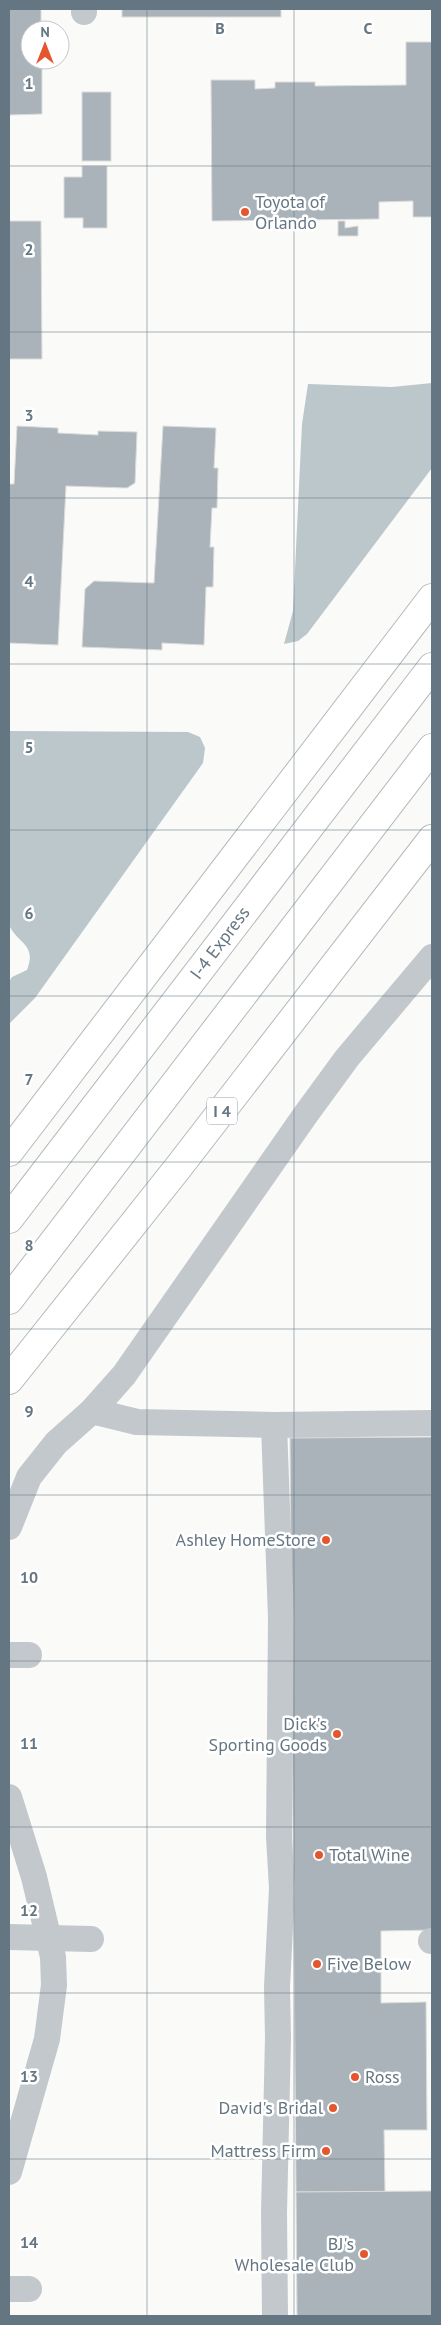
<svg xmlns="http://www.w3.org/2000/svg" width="441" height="2325" viewBox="0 0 441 2325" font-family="'PT Sans',sans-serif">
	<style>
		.water { fill: #bbc7cb }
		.building { fill: #aab3b9; stroke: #dcdcda }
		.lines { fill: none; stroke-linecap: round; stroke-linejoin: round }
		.highway-casing { stroke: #b4b9bd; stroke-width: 30 }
		.minor { stroke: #c3c8cc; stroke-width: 26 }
		.highway { stroke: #fff; stroke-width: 28 }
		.grid { fill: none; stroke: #657683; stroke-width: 1; stroke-opacity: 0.55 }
		.poi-dot { fill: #e4572e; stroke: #fff; stroke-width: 2 }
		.labels { text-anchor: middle; stroke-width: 5; stroke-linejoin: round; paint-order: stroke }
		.shield { fill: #fff; stroke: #939fa8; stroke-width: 1 }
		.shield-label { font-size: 16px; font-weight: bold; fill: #657683 }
		.poi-label { font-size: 18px; fill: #657683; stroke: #fff; text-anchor: end }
		.street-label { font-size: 18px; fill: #657683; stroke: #fff }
		.grid-label { font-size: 16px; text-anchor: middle; font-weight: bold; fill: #657683; stroke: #fff; stroke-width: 5; stroke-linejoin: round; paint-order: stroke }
	</style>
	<rect width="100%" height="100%" fill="#fafaf8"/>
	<g class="water">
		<polygon points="432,383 432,468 307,634 298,641 284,644 293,611 302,424 308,384 392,387"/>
		<path d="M9,731L188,732L200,737L205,748L203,763L35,998L9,1024V982L12,977L27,970C37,944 18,944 9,925Z"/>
	</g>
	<g class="building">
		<polygon points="9,9 41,9 41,30 30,30 30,60 42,60 42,114 9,115"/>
		<rect x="122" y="9" width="159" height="8"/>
		<polygon points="406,42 432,42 432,217 413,217 413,201 379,202 379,219 212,221 211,80 255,80 255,89 275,88 275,82 315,82 315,86 406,85"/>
		<rect x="82" y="92" width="29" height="69"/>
		<polygon points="82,166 107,166 107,228 83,228 83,218 64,218 64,177 82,177"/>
		<polygon points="9,221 41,221 42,359 9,359"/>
		<polygon points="338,221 345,221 345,228 358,226 358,236 338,236"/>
		<polygon points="17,426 58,428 58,433 98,435 98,431 137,432 135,483 127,488 66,486 58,645 9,643 9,484 14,484"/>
		<polygon points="163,426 216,428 214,468 218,468 217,508 212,508 210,547 214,547 213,587 206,587 204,645 162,643 162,650 82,647 85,589 94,581 154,583"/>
		<polygon points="432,1437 432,1930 381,1931 381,2003 426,2002 427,2130 384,2130 385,2192 296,2192 290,1438"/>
		<polygon points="432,2191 432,2316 297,2316 296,2192"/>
	</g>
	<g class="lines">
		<defs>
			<g id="highway">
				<polyline points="9,1152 432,598"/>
				<polyline points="9,1219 432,667"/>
				<polyline points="9,1300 432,748"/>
				<polyline points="9,1380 177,1169 432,839"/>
			</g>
		</defs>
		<use href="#highway" class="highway-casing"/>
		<g class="minor">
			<polyline points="84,9 84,12"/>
			<polyline points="92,1411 137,1422 274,1425 432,1423"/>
			<polyline points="274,1425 281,1618 279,1837 282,1888 277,1987 278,2037 274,2213 275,2316"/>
			<polyline points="9,1527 29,1477 56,1443 92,1411 124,1375 306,1114 347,1058 432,957"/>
			<polyline points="9,1655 29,1655"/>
			<polyline points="9,1797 34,1877 53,1957 54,1985 47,2039 9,2172"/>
			<polyline points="9,1937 91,1939"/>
			<polyline points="431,1941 432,1941"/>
			<polyline points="9,2289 29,2289"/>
		</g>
		<use href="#highway" class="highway"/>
	</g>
	<path class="grid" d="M147,9V2316M294,9V2316M9,166H432M9,332H432M9,498H432M9,664H432M9,830H432M9,996H432M9,1162H432M9,1329H432M9,1495H432M9,1661H432M9,1827H432M9,1993H432M9,2159H432"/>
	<g class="poi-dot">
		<circle cx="245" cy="212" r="5"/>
		<circle cx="326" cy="1540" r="5"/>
		<circle cx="337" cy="1734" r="5"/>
		<circle cx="319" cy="1855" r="5"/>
		<circle cx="317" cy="1964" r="5"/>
		<circle cx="355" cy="2077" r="5"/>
		<circle cx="333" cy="2108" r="5"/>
		<circle cx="326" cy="2151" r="5"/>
		<circle cx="364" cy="2254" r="5"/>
	</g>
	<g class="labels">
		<rect class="shield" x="207" y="1097.5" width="30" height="27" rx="4"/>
		<g class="shield-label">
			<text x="222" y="1117">I 4</text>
		</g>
		<g class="poi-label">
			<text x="255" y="208" text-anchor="start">Toyota of<tspan x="255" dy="21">Orlando</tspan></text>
			<text x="316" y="1546">Ashley HomeStore</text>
			<text x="327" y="1730">Dick's<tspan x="327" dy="21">Sporting Goods</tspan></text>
			<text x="329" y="1861" text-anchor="start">Total Wine</text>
			<text x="327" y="1970" text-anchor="start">Five Below</text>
			<text x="365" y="2083" text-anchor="start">Ross</text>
			<text x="323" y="2114">David's Bridal</text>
			<text x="316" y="2157">Mattress Firm</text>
			<text x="354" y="2250">BJ's<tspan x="354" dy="21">Wholesale Club</tspan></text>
		</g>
		<g class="street-label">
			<text transform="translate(220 943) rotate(-53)" y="6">I-4 Express</text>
		</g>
	</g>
	<g class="grid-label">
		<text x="220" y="34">B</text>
		<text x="368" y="34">C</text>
		<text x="29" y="89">1</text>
		<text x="29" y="255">2</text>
		<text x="29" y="421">3</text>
		<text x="29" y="587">4</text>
		<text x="29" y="753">5</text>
		<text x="29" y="919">6</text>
		<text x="29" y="1085">7</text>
		<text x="29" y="1251">8</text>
		<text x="29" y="1417">9</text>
		<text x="29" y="1583">10</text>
		<text x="29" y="1749">11</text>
		<text x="29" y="1916">12</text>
		<text x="29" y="2082">13</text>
		<text x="29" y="2248">14</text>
	</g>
	<rect width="441" height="2325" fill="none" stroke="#657683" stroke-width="20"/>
	<g transform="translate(45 45)"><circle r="24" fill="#ffffff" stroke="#c1c8cd"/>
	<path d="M0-4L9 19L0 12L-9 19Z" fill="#e4572e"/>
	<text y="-8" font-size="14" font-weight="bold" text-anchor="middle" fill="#657683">N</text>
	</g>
</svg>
